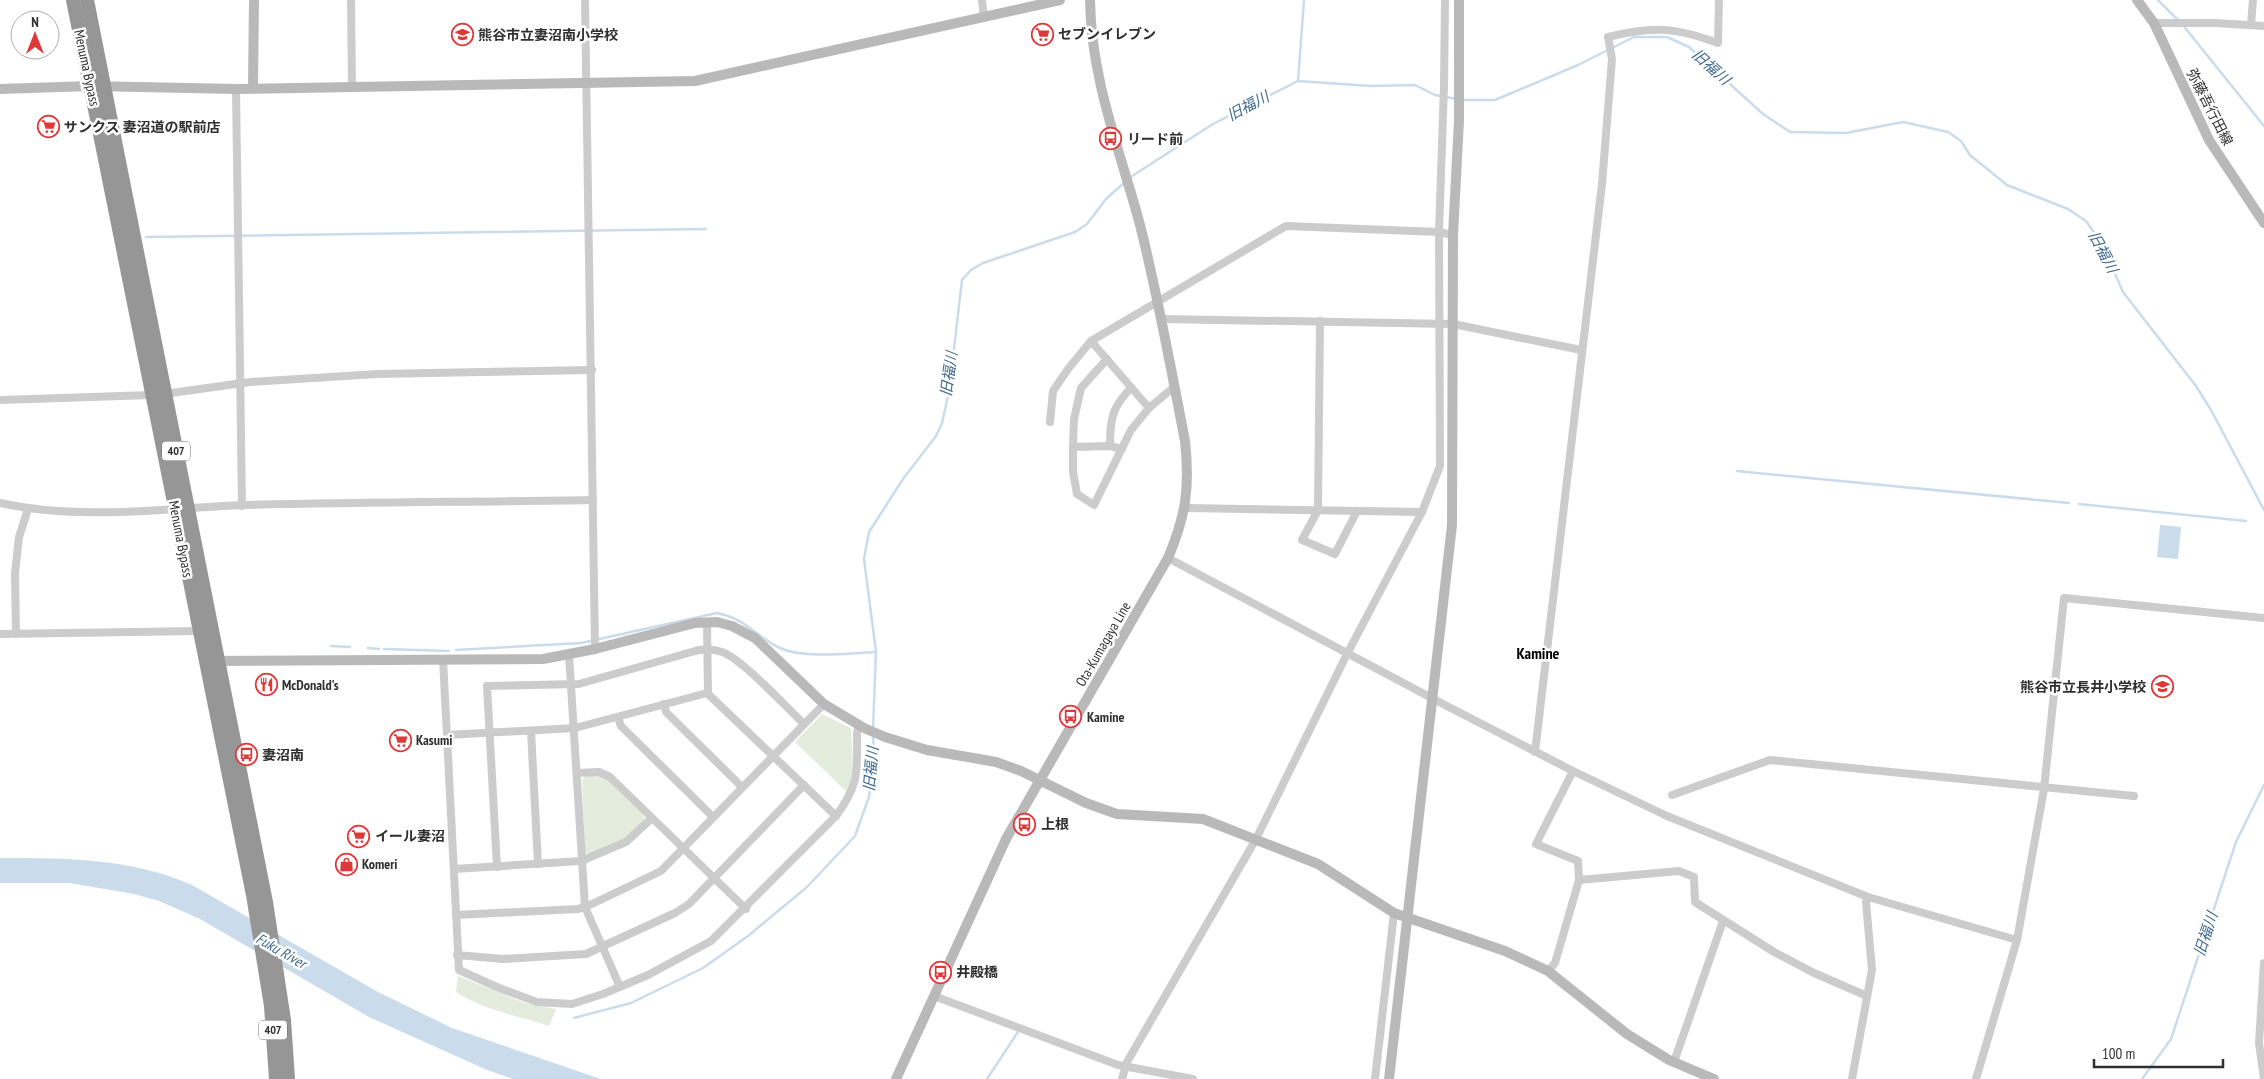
<svg xmlns="http://www.w3.org/2000/svg" width="2264" height="1079" viewBox="0 0 2264 1079" font-family="'PT Sans Narrow','Noto Sans JP',sans-serif">
	<style>
		.green { fill: #e4ecdd }
		.water { fill: #cadceb }
		.lines { fill: none; stroke-linecap: round; stroke-linejoin: round }
		.stream { stroke: #cadceb; stroke-width: 2.5 }
		.street { stroke: #ccc; stroke-width: 8 }
		.secondary { stroke: #b9b9b9; stroke-width: 10 }
		.highway { stroke: #969696; stroke-width: 14 }
		.labels { text-anchor: middle; stroke-width: 5; stroke-linejoin: round; paint-order: stroke }
		.shield { fill: #fff; stroke: #6d6d6d; stroke-width: 1 }
		.shield-label { font-size: 12px; font-weight: bold; fill: #2f2f2f }
		.poi-label { font-size: 14px; font-weight: bold; fill: #2f2f2f; stroke: #fff; text-anchor: start }
		.street-label { font-size: 14px; fill: #2f2f2f; stroke: #fff }
		.water-label { font-size: 15px; font-style: italic; fill: #406a8e; stroke: #fff }
		.quarter-label { font-size: 16px; font-weight: bold; fill: #000; stroke: #fff }
	</style>
	<rect width="100%" height="100%" fill="#fff"/>
	<g class="green">
		<path d="M822,714L851,728C852,750 855,770 847,792L795,742Z"/>
		<polygon points="586,776 598,776 606,778 644,816 645,822 630,837 590,855 585,852 582,780"/>
		<path d="M458,976L525,1003L556,1009L549,1026C517,1015 485,1011 456,992Z"/>
	</g>
	<g class="water">
		<polygon points="2160,525 2181,527 2178,559 2157,557"/>
		<path d="M0,858C66,858 131,858 192,885L378,992L452,1028L601,1079H513L487,1070L369,1017L200,919L159,901L134,894L69,883H0Z"/>
	</g>
	<g class="lines">
		<g class="stream">
			<polyline points="2158,0 2178,20"/>
			<polyline points="2182,24 2264,126"/>
			<polyline points="1298,81 1304,0"/>
			<polyline points="1462,100 1495,100 1578,65 1634,37 1667,37 1689,47 1763,114 1790,132 1846,133 1903,122 1948,132 1961,141 1970,155 2007,185 2068,209 2086,221 2102,244 2123,292 2196,386 2211,410 2264,510"/>
			<polyline points="1129,178 1213,124 1298,81 1371,86 1415,85 1435,95 1457,99"/>
			<polyline points="146,237 706,229"/>
			<polyline points="1737,471 2069,503"/>
			<polyline points="2079,504 2246,521"/>
			<polyline points="331,646 350,647"/>
			<polyline points="368,648 379,649"/>
			<polyline points="384,649 449,651"/>
			<path d="M456,650L581,643L717,613C747,619 756,637 780,648C803,659 851,653 876,652"/>
			<polyline points="873,729 876,652 864,559 869,532 903,479 936,436 942,423 949,391 962,280 971,270 983,263 1075,232 1087,224 1106,199 1125,182"/>
			<polyline points="574,1018 631,1003 703,968 748,936 807,887 855,836 869,797 874,756 873,734"/>
			<polyline points="987,1079 1018,1032"/>
			<polyline points="2142,1079 2171,1039 2236,842 2264,785"/>
		</g>
		<g class="street">
			<polyline points="351,0 352,86"/>
			<polyline points="585,0 595,649"/>
			<polyline points="982,0 984,18"/>
			<polyline points="2154,23 2215,23 2264,26"/>
			<polyline points="2251,24 2253,0"/>
			<polyline points="236,89 242,506"/>
			<polyline points="1161,319 1453,324 1581,350"/>
			<polyline points="1320,321 1318,510 1302,540 1335,554 1357,511"/>
			<polyline points="1091,341 1149,408"/>
			<polyline points="1107,359 1081,388 1074,419 1073,447 1110,446 1122,449"/>
			<polyline points="164,394 250,382 377,374 592,370"/>
			<polyline points="0,400 151,395"/>
			<polyline points="1050,422 1053,391 1068,369 1091,341 1286,226 1439,232 1453,235"/>
			<path d="M1110,446C1110,419 1112,407 1131,388"/>
			<polyline points="1073,447 1073,472 1077,494 1094,505 1131,430 1149,408 1174,387"/>
			<path d="M0,503C81,521 163,508 245,505C361,502 477,502 593,500"/>
			<polyline points="1186,508 1422,512"/>
			<polyline points="1168,558 1443,704 1573,771 1667,816 1868,897 2017,940"/>
			<polyline points="707,622 708,694"/>
			<polyline points="0,634 199,631"/>
			<polyline points="16,634 15,573 19,537 28,509"/>
			<polyline points="569,655 585,907 620,987"/>
			<path d="M443,659L459,970L499,988L537,1002L572,1004L603,994L648,975L711,941L836,816C860,784 857,770 857,732L859,725"/>
			<polyline points="664,704 666,712 742,787"/>
			<polyline points="618,718 621,726 713,817"/>
			<polyline points="531,731 538,864"/>
			<polyline points="447,735 575,728 707,693 836,816"/>
			<path d="M1535,752L1602,184L1612,59L1608,37C1653,26 1674,27 1718,43L1719,0"/>
			<polyline points="577,773 599,772 610,777 746,909"/>
			<polyline points="1672,795 1770,760 2134,796"/>
			<path d="M497,867L487,686L579,684L695,651C704,649 713,649 722,652C741,658 787,708 804,724"/>
			<polyline points="454,869 581,861 626,842 651,819"/>
			<polyline points="1579,880 1679,871 1694,877 1695,902 1774,952 1814,973 1867,996"/>
			<polyline points="456,915 578,909 592,904 661,871 824,704"/>
			<polyline points="457,955 503,959 586,954 675,913 689,904 804,785"/>
			<polyline points="1548,971 1555,963 1579,880 1578,861 1536,844 1573,771"/>
			<polyline points="934,996 1118,1065 1193,1079"/>
			<polyline points="1674,1062 1723,921"/>
			<polyline points="1122,1079 1127,1062 1256,839 1347,654 1422,512 1440,466 1439,232 1444,86 1445,0"/>
			<polyline points="1375,1079 1394,913"/>
			<polyline points="1852,1079 1872,970 1866,902 1868,897"/>
			<polyline points="1976,1079 2017,940 2044,789 2064,598 2264,618"/>
			<polyline points="2264,1079 2259,1043 2264,963"/>
		</g>
		<g class="secondary">
			<polyline points="2137,0 2154,23 2209,140 2264,223"/>
			<polyline points="253,88 254,0"/>
			<polyline points="0,89 90,86 236,89 695,81 1060,0"/>
			<polyline points="212,661 543,659 595,649 695,623 717,622 732,626 755,638 824,704 864,728 885,737 927,750 996,762 1021,771 1086,803 1117,814 1203,819 1318,864 1394,913 1505,951 1548,971 1627,1034 1669,1060 1714,1079"/>
			<path d="M896,1079L1006,839L1168,558C1186,515 1190,488 1185,441C1171,369 1158,296 1140,225C1120,150 1091,80 1090,0"/>
			<polyline points="1389,1079 1452,525 1453,235 1459,120 1459,0"/>
		</g>
		<g class="highway">
			<polyline points="73,0 253,895 271,1006 276,1079"/>
			<polyline points="87,0 266,902 284,1020 288,1079"/>
		</g>
	</g>
	<defs>
		<symbol id="supermarket-ring" viewBox="-11 -11 22 22"><circle r="9.5" fill="#fff" stroke="#df3839" stroke-width="1.5"/><path d="M-6-5.5h2.5l.6 2H6L4.5 2H-2.5L-4.4-4H-6ZM-1.5 3.2a1.3 1.3 0 1 0 .1 0ZM3 3.2a1.3 1.3 0 1 0 .1 0Z" fill="#df3839"/></symbol>
		<symbol id="school-ring" viewBox="-11 -11 22 22"><circle r="9.5" fill="#fff" stroke="#df3839" stroke-width="1.5"/><path d="M0-5L7-2L0 1L-7-2ZM-4 1L0 2.5L4 1V4Q0 6-4 4Z" fill="#df3839"/></symbol>
		<symbol id="bus-ring" viewBox="-11 -11 22 22"><circle r="9.5" fill="#fff" stroke="#df3839" stroke-width="1.5"/><path d="M-5-6H5V4H4V6H2V4H-2V6H-4V4H-5ZM-3.5-4V0h7V-4ZM-3.5 1.2v1.5H-2V1.2ZM2 1.2v1.5H3.5V1.2Z" fill="#df3839"/></symbol>
		<symbol id="restaurant-ring" viewBox="-11 -11 22 22"><circle r="9.5" fill="#fff" stroke="#df3839" stroke-width="1.5"/><path d="M-5-6h1v4h1v-4h1v4h1v-4h1v5L-1.5 .5V6h-2V.5L-5-1ZM5-6V6H3V1.5H1.5Q1.5-4 5-6Z" fill="#df3839"/></symbol>
		<symbol id="shop-ring" viewBox="-11 -11 22 22"><circle r="9.5" fill="#fff" stroke="#df3839" stroke-width="1.5"/><path d="M-5-2.5h2.3a2.7 3.5 0 0 1 5.4 0H5L5.5 6h-11ZM-1.5-2.5h3a1.5 2.3 0 0 0-3 0Z" fill="#df3839"/></symbol>
	</defs>
	<g fill-rule="evenodd">
		<use href="#supermarket-ring" x="1030" y="22" width="25" height="25"/>
		<use href="#school-ring" x="450" y="22" width="25" height="25"/>
		<use href="#supermarket-ring" x="36" y="114" width="25" height="25"/>
		<use href="#bus-ring" x="1098" y="126" width="25" height="25"/>
		<use href="#restaurant-ring" x="254" y="672" width="25" height="25"/>
		<use href="#school-ring" x="2150" y="674" width="25" height="25"/>
		<use href="#bus-ring" x="1058" y="704" width="25" height="25"/>
		<use href="#supermarket-ring" x="388" y="728" width="25" height="25"/>
		<use href="#bus-ring" x="234" y="742" width="25" height="25"/>
		<use href="#bus-ring" x="1012" y="812" width="25" height="25"/>
		<use href="#supermarket-ring" x="346" y="824" width="25" height="25"/>
		<use href="#shop-ring" x="334" y="852" width="25" height="25"/>
		<use href="#bus-ring" x="928" y="960" width="25" height="25"/>
	</g>
	<g class="labels">
		<g class="shield">
			<rect x="162" y="441.5" width="28" height="19" rx="4"/>
			<rect x="259" y="1020.5" width="28" height="19" rx="4"/>
		</g>
		<g class="shield-label">
			<text x="176" y="455">407</text>
			<text x="273" y="1034">407</text>
		</g>
		<g class="poi-label">
			<text x="1058" y="39">セブンイレブン</text>
			<text x="478" y="40">熊谷市立妻沼南小学校</text>
			<text x="64" y="132">サンクス 妻沼道の駅前店</text>
			<text x="1127" y="144">リード前</text>
			<text x="282" y="690">McDonald's</text>
			<text x="2146" y="692" text-anchor="end">熊谷市立長井小学校</text>
			<text x="1087" y="722">Kamine</text>
			<text x="416" y="745">Kasumi</text>
			<text x="262" y="760">妻沼南</text>
			<text x="1041" y="829">上根</text>
			<text x="375" y="841">イール妻沼</text>
			<text x="362" y="869">Komeri</text>
			<text x="956" y="977">井殿橋</text>
		</g>
		<g class="street-label">
			<text transform="translate(87 68) rotate(78)" y="5">Menuma Bypass</text>
			<text transform="translate(2210 107) rotate(63)" y="5">弥藤吾行田線</text>
			<text transform="translate(181 539) rotate(79)" y="5">Menuma Bypass</text>
			<text transform="translate(1103 644) rotate(-60)" y="5">Ota-Kumagaya Line</text>
		</g>
		<g class="water-label">
			<text transform="translate(1711 67) rotate(42)" y="5">旧福川</text>
			<text transform="translate(1248 106) rotate(-28)" y="5">旧福川</text>
			<text transform="translate(2103 252) rotate(62)" y="5">旧福川</text>
			<text transform="translate(949 374) rotate(-82)" y="5">旧福川</text>
			<text transform="translate(871 769) rotate(-85)" y="5">旧福川</text>
			<text transform="translate(2206 934) rotate(-72)" y="5">旧福川</text>
			<text transform="translate(281 951) rotate(30)" y="5">Fuku River</text>
		</g>
		<g class="quarter-label">
			<text x="1538" y="659">Kamine</text>
		</g>
	</g>
	<g transform="translate(35 35)"><circle r="24" fill="#ffffff" stroke="#acacac"/>
	<path d="M0-4L9 19L0 12L-9 19Z" fill="#df3839"/>
	<text y="-8" font-size="14" font-weight="bold" text-anchor="middle" fill="#2f2f2f">N</text>
	</g>
	<path d="M2094 1059v8h129v-8" fill="none" stroke="#2f2f2f" stroke-width="2.5"/>
	<text x="2102" y="1059" font-size="15" fill="#2f2f2f" stroke="#ffffff" stroke-width="4" paint-order="stroke">100 m</text>
</svg>
